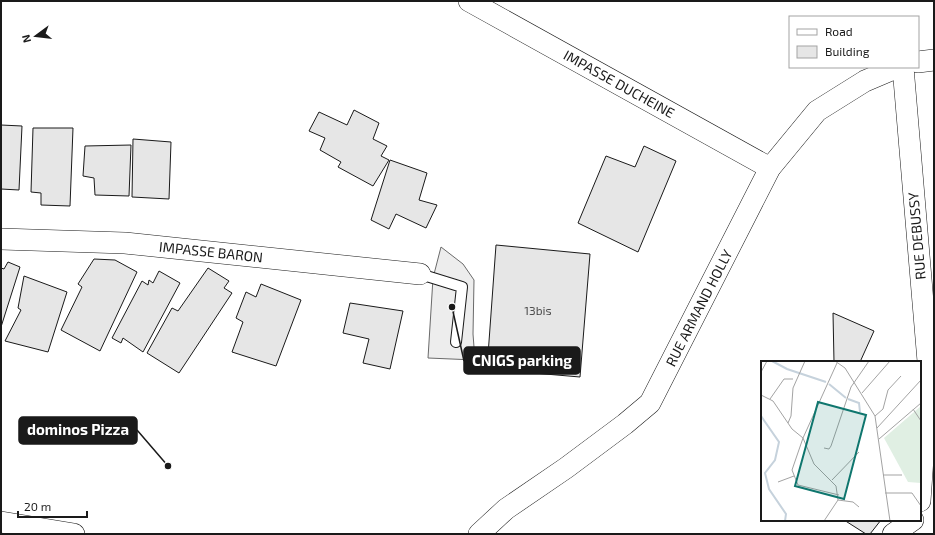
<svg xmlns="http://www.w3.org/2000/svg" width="935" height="535" viewBox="0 0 935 535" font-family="'Exo 2',sans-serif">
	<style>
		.parking { fill: #ededed; stroke: #6a6a6a }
		.building { fill: #e6e6e6; stroke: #1a1a1a }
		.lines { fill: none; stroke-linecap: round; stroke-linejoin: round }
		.lane-casing { stroke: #1a1a1a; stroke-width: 12 }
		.street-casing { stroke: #1a1a1a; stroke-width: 22 }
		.lane { stroke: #fff; stroke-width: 10 }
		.street { stroke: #fff; stroke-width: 21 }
		.labels { text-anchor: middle; stroke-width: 3; stroke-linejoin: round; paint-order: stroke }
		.number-label { font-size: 12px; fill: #4d4d4d }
		.street-label { font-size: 14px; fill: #1a1a1a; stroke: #fff }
		.inset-river { fill: none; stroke: #c6d2dc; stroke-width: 2 }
		.inset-road { fill: none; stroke: #a3a3a3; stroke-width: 1 }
		.view { fill: #0f766e; fill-opacity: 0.15; stroke: #0f766e; stroke-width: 2 }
		.inset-edge { fill: none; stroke: #1a1a1a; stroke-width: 2 }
		.leader { fill: none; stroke: #1a1a1a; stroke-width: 1.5 }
		.callout-dot { fill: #1a1a1a; stroke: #fff; stroke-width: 1.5 }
		.callout { fill: #1a1a1a; stroke: #1a1a1a; stroke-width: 1.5 }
		.callout-label { font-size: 15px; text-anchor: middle; font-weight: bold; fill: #fff }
	</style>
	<rect width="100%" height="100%" fill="#fff"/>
	<polygon class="parking" points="441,247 463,264 474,280 473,334 475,360 428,358 433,278"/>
	<g class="building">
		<polygon points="354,110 379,123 373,139 387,146 381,156 389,160 373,186 338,167 341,162 320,150 325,138 309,131 319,112 347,125"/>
		<polygon points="1,125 22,126 19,190 1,189"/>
		<polygon points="33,128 73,128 70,206 41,205 41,193 31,192"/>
		<polygon points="133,139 171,142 169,199 132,197"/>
		<polygon points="131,145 129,196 95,195 94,178 83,176 85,146"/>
		<polygon points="644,146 676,161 638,252 578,223 606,156 635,167"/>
		<polygon points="390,160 427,173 419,200 437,205 426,228 396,214 389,229 371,220"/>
		<polygon points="496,245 590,254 580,377 487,369"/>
		<polygon points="94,259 115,260 137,272 100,351 61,330 82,287 78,284"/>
		<polygon points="8,262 20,267 1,327 1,268 4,269"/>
		<polygon points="208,268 229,281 224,288 232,293 179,373 147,353 172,308 178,311"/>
		<polygon points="159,271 180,283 143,352 123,338 121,343 112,338 142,281 148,285 149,280 153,283"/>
		<polygon points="24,276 67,292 48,352 5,341 21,310 18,308"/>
		<polygon points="261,284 301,300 276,366 232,352 243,322 236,318 246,292 256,297"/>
		<polygon points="350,303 403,311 390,369 363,363 369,339 343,333"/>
		<polygon points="833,313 874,331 860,362 834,362"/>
		<polygon points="844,520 881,520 870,534 866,534"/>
	</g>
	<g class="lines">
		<defs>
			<polyline id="lane" points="420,274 462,287 456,342"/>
			<g id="street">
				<polyline points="469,1 770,168"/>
				<polyline points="918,62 934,60"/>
				<polyline points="903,67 929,373 920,501"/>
				<polyline points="1,239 125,243 420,274"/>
				<polyline points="1,522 74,534"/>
				<polyline points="479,534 506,509 566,468 625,424 650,403 770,168 817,111 865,81 898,67"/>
				<polyline points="893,534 913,520"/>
			</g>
		</defs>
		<use href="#lane" class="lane-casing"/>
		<use href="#street" class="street-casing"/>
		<use href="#lane" class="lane"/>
		<use href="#street" class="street"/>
	</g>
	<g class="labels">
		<g class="number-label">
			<text x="538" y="315">13bis</text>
		</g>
		<g class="street-label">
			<text transform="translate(619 84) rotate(29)" y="5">IMPASSE DUCHEINE</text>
			<text transform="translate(917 236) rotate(-95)" y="5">RUE DEBUSSY</text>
			<text transform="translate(211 252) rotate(6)" y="5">IMPASSE BARON</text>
			<text transform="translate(699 308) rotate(-63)" y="5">RUE ARMAND HOLLY</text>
		</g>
	</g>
	<g transform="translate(761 361)">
		<rect width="160" height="160" fill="#fff"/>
		<path d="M160,45V122L147,121L123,77Z" fill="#e0efe3"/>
		<path class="inset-river" d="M11,0L26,8L65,21M68,23L85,37M87,38L98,42L99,51M0,55L18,81L14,99L4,112L8,128L25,153L24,160"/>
		<path class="inset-road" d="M74,0L84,7L114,55L129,160M76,2L42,77L31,109L37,124L78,134M0,11L6,0M101,32L129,0M0,34L12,40L31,68L42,77L53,103L75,125L77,139L63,160M9,38L23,18H32M152,48L160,60M114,55L122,48L127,29L140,15M27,62L30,55L32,27L44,0M116,67L160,19M118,78L160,42M63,87L68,88L70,85L90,26L108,0M122,114H141M71,119L98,91M17,121L33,115M124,132H151L160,145M77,139L92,141L98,146"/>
		<path class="view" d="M57,41L105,54L83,138L34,125Z"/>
		<rect width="160" height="160" class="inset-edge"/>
	</g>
	<path class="leader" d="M452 307L464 361M168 466L137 430"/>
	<g class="callout-dot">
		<circle cx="452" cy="307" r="4"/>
		<circle cx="168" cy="466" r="4"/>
	</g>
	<g class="callout">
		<rect x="464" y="347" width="116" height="27" rx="4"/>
		<rect x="19" y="417" width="118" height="27" rx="4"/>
	</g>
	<g class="callout-label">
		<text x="522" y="366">CNIGS parking</text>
		<text x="78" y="435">dominos Pizza</text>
	</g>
	<rect width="935" height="535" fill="none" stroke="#1a1a1a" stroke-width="4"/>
	<rect x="789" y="16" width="130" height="52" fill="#ffffff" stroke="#a3a3a3"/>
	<rect x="797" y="29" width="20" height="6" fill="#ffffff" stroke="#a3a3a3"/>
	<text x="825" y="36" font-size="12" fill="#1a1a1a">Road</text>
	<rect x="797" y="46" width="20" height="12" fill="#e6e6e6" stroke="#a3a3a3"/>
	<text x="825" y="56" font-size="12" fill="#1a1a1a">Building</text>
	<g transform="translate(36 36) rotate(255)" stroke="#ffffff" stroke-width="3" paint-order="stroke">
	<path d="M0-3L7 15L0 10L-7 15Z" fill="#1a1a1a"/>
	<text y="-6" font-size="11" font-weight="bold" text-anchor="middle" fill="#1a1a1a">N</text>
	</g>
	<path d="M18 511v6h69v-6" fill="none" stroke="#1a1a1a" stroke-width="2"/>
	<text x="24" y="511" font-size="12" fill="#1a1a1a" stroke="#ffffff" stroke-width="3" paint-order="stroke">20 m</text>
</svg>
